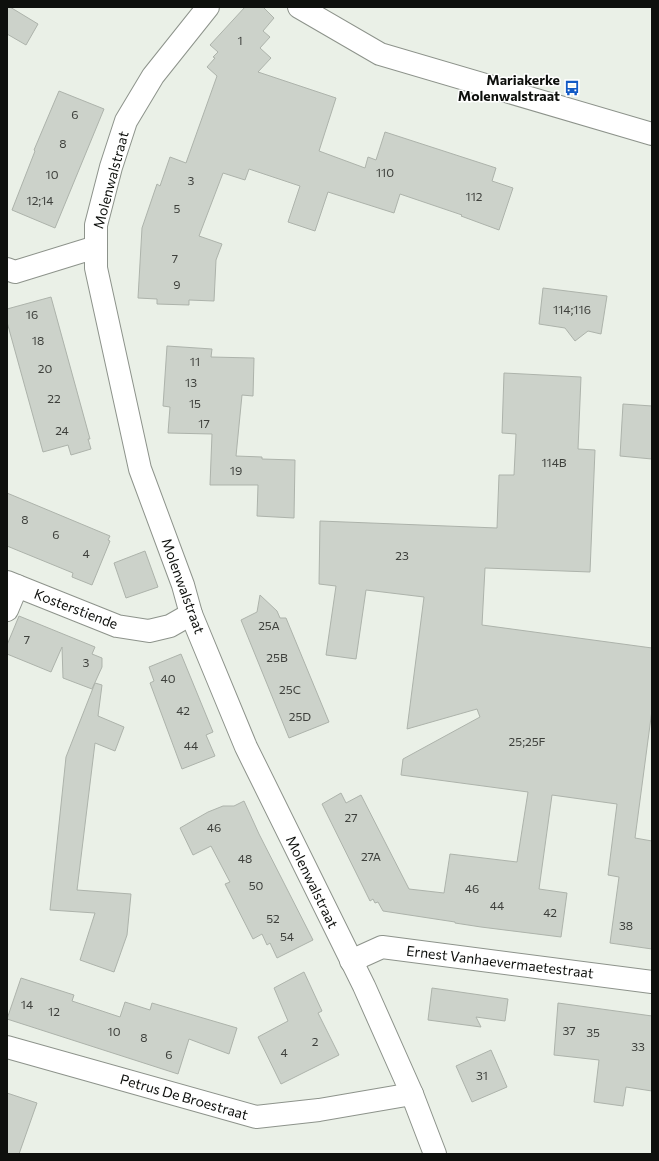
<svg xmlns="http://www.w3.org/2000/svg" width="659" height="1161" viewBox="0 0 659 1161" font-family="Commissioner,sans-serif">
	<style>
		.building { fill: #ccd2ca; stroke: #adb3ab }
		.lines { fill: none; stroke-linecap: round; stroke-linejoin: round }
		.minor-casing { stroke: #8d938b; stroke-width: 24 }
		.minor { stroke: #fff; stroke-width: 22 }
		.labels { text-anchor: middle; stroke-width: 3; stroke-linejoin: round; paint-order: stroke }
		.number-label { font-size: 12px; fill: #3e403c }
		.poi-label { font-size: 14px; font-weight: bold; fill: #0e100d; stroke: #fff; text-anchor: end }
		.street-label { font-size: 14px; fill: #0e100d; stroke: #fff }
	</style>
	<rect width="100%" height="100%" fill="#eaf0e7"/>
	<g class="building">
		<polygon points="7,7 10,7 38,24 26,45 7,34"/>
		<polygon points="245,7 263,7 274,18 263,31 270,37 260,48 271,58 258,72 336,98 319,151 365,168 368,157 376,160 385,132 496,168 492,181 513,188 499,230 461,216 462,215 400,194 394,213 328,192 315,231 288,222 300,186 249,169 245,180 223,173 199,236 222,244 216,260 214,301 189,300 189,305 157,304 157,299 138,298 142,228 157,184 160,186 170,157 186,163 217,76 207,67 215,58 213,57 218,52 210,45"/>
		<polygon points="59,91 104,109 55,228 12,210 35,151 34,150"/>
		<polygon points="543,288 607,296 601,334 588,331 575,341 565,328 539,324"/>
		<polygon points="51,297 90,439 88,439 91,449 71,455 68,445 43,452 7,322 7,309"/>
		<polygon points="167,346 212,349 211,357 254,358 253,396 242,395 236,456 262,457 262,459 295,460 294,518 257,516 258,485 210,485 212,434 168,433 170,407 163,406"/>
		<polygon points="504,373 581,377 578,449 595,450 590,572 485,568 482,625 652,648 652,710 635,838 652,841 652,949 610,943 619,877 608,875 617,804 552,795 539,889 567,893 561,937 481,927 455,923 455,922 383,911 378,902 375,903 373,899 370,901 322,804 341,793 346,803 361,795 409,889 444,893 450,854 517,862 528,792 401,775 403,759 480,717 477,709 407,729 424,597 366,590 356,659 326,655 336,586 319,584 320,521 497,528 499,475 514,475 516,434 502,433"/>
		<polygon points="623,404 652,406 652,459 620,456"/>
		<polygon points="7,493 110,536 108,540 110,541 92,585 72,577 73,573 7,546"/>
		<polygon points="145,551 158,587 126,598 114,563"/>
		<polygon points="260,595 277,611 280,618 286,618 329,722 289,738 241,620 257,612"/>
		<polygon points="19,616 95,647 92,654 102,658 102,667 92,689 63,678 62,647 51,672 7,654 7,645"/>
		<polygon points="181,654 213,732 206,735 215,756 182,769 150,683 154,681 149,667"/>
		<polygon points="95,683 102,685 98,716 124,727 115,751 95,743 77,890 131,894 127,935 114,972 80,960 95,913 50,910 66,757"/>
		<polygon points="244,801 259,834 313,940 277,958 270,943 267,945 262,934 253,939 225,884 230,882 211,846 193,855 180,828 208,812 223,806 234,806"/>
		<polygon points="304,972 322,1011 318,1013 339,1055 281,1084 258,1037 288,1021 274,988"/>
		<polygon points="21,978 74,995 72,1001 120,1017 125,1002 150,1010 152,1003 237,1028 229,1054 189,1039 178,1074 7,1019"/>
		<polygon points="432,988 508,999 505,1021 476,1017 481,1027 428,1020"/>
		<polygon points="558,1003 652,1016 652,1091 626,1087 623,1106 594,1102 599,1060 554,1055"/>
		<polygon points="491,1050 507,1087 472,1102 456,1066"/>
		<polygon points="7,1093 37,1103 19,1154 7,1154"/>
	</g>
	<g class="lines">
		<defs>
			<g id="minor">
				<polyline points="208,7 153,76 126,121 111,167 96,225 96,268 140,469 183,585 191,614 246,747 364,986 412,1094 435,1154"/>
				<polyline points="299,7 380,54 652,134"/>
				<polyline points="7,269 15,272 96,247"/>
				<polyline points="7,582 117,626 149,631 170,626 191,614"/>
				<polyline points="7,610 17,586"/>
				<polyline points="351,961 382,947 652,982"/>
				<polyline points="7,1047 256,1117 319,1110 412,1094"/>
			</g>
		</defs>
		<use href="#minor" class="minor-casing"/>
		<use href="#minor" class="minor"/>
	</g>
	<defs>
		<symbol id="bus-bare" viewBox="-9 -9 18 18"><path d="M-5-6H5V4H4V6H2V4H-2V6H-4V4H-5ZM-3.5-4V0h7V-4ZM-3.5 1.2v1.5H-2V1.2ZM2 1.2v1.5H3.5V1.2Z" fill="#125ac5" stroke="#fff" stroke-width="2.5" paint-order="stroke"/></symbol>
	</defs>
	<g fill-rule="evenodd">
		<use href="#bus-bare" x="561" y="77" width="22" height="22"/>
	</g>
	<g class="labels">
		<g class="number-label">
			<text x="240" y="45">1</text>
			<text x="75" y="119">6</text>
			<text x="63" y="148">8</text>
			<text x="385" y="177">110</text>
			<text x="52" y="179">10</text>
			<text x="191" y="185">3</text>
			<text x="474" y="201">112</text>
			<text x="40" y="205">12;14</text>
			<text x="177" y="213">5</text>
			<text x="175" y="263">7</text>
			<text x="177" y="289">9</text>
			<text x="572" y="314">114;116</text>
			<text x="32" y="319">16</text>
			<text x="38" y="345">18</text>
			<text x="195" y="366">11</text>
			<text x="45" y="373">20</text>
			<text x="191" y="387">13</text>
			<text x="54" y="403">22</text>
			<text x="195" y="408">15</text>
			<text x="204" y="428">17</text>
			<text x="62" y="435">24</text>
			<text x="554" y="467">114B</text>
			<text x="236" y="475">19</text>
			<text x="25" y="524">8</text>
			<text x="56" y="539">6</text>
			<text x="86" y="558">4</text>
			<text x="402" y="560">23</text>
			<text x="269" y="630">25A</text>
			<text x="27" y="644">7</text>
			<text x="277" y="662">25B</text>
			<text x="86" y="667">3</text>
			<text x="168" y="683">40</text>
			<text x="290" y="694">25C</text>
			<text x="183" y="715">42</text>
			<text x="300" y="721">25D</text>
			<text x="527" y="746">25;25F</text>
			<text x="191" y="750">44</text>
			<text x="351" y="822">27</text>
			<text x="214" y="832">46</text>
			<text x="371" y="861">27A</text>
			<text x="245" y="863">48</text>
			<text x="256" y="890">50</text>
			<text x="472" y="893">46</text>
			<text x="497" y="910">44</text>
			<text x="550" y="917">42</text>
			<text x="273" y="923">52</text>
			<text x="626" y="930">38</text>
			<text x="287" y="941">54</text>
			<text x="27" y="1009">14</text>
			<text x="54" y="1016">12</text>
			<text x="569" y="1035">37</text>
			<text x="114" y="1036">10</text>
			<text x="593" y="1037">35</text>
			<text x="144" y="1042">8</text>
			<text x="315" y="1046">2</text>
			<text x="638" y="1051">33</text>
			<text x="284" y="1057">4</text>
			<text x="169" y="1059">6</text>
			<text x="482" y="1080">31</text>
		</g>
		<g class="poi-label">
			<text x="560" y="85">Mariakerke<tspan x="560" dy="16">Molenwalstraat</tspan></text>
		</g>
		<g class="street-label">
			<text transform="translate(111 180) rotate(-75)" y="5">Molenwalstraat</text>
			<text transform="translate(183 586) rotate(70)" y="5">Molenwalstraat</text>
			<text transform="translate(76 609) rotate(21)" y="5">Kosterstiende</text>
			<text transform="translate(312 882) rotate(64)" y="5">Molenwalstraat</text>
			<text transform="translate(500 962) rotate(7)" y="5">Ernest Vanhaevermaetestraat</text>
			<text transform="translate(184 1097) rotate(16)" y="5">Petrus De Broestraat</text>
		</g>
	</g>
	<rect width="659" height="1161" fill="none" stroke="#0e100d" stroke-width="16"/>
</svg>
